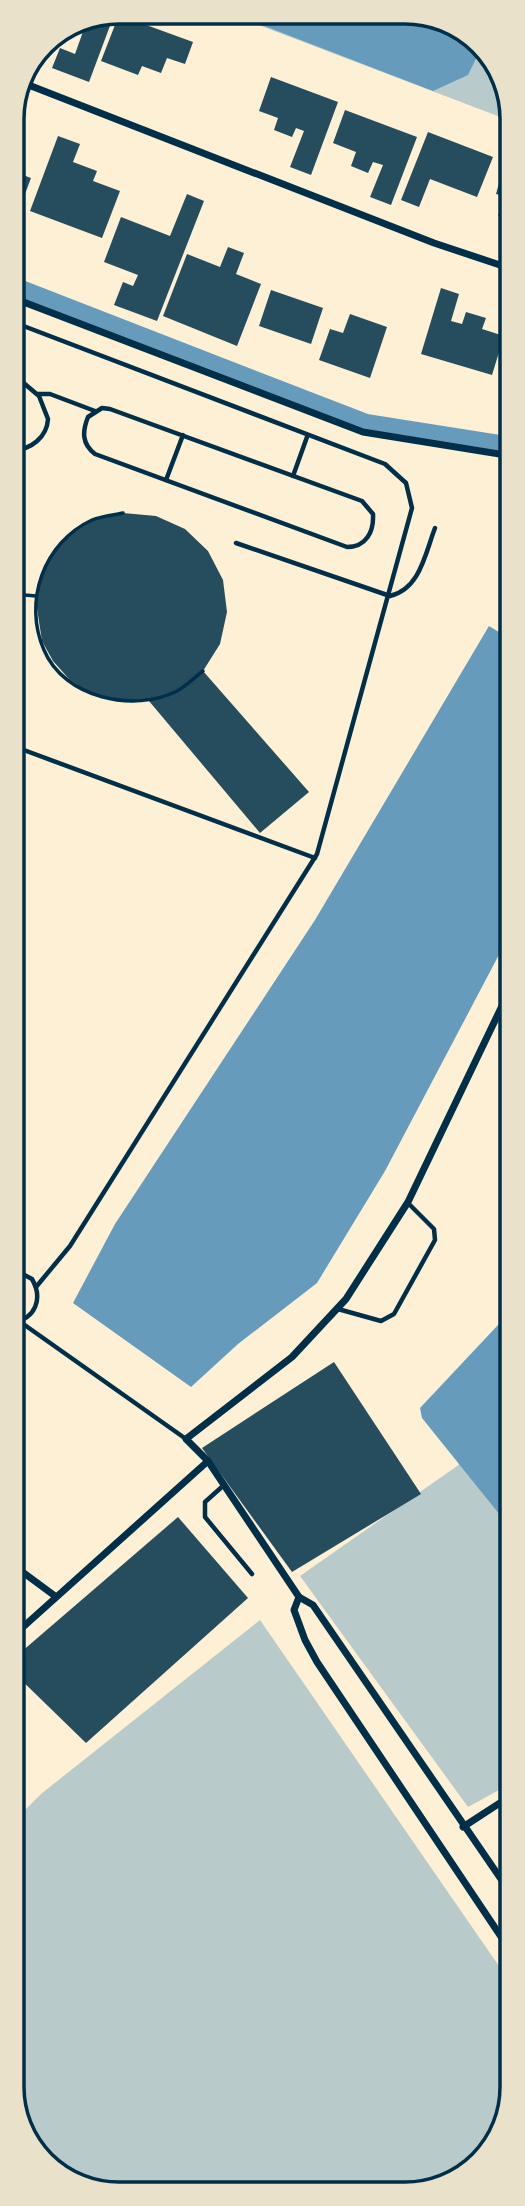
<svg xmlns="http://www.w3.org/2000/svg" width="525" height="2206" viewBox="0 0 525 2206" font-family="Ubuntu,sans-serif">
	<style>
		.green { fill: #b9caca }
		.water { fill: #669bbc }
		.lines { fill: none; stroke-linecap: round; stroke-linejoin: round }
		.canal { stroke: #669bbc; stroke-width: 18 }
		.building { fill: #264d5e }
		.path { stroke: #003049; stroke-width: 3.5 }
		.service { stroke: #003049; stroke-width: 4.5 }
		.minor { stroke: #003049; stroke-width: 7 }
		.rim { fill: none; stroke: #003049; stroke-width: 3.5 }
	</style>
	<rect width="100%" height="100%" fill="#fdf0d5"/>
	<g class="green">
		<polygon points="230,14 433,16 486,49 512,105 512,117 503,118"/>
		<polygon points="460,1464 512,1530 512,1783 468,1807 300,1576"/>
		<polygon points="260,1620 512,1985 513,2093 486,2157 420,2193 98,2192 43,2162 13,2101 13,1822 41,1794"/>
	</g>
	<g class="water">
		<polygon points="233,14 433,16 482,46 468,75 433,91"/>
		<polygon points="489,626 512,640 512,930 385,1171 317,1283 238,1344 191,1387 73,1303 115,1224 315,920"/>
		<polygon points="512,1310 512,1530 422,1418 420,1408"/>
	</g>
	<g class="lines">
		<polyline class="canal" points="13,286 366,423 512,446"/>
	</g>
	<g class="building">
		<polygon points="120,12 142,13 138,22 193,42 185,64 167,58 161,73 142,66 138,75 101,61"/>
		<polygon points="114,15 89,82 52,68 60,48 75,54 85,26"/>
		<polygon points="271,77 338,102 311,175 290,167 304,131 296,128 292,137 274,130 278,118 259,111"/>
		<polygon points="345,110 417,137 391,205 370,197 383,165 373,162 368,173 351,166 356,152 333,143"/>
		<polygon points="428,132 493,157 477,197 430,179 419,207 401,200"/>
		<polygon points="58,136 80,144 73,162 97,171 93,181 120,191 102,238 30,211"/>
		<polygon points="507,155 512,156 512,220 498,216 504,196 496,194"/>
		<polygon points="12,171 31,178 13,226"/>
		<polygon points="187,194 204,201 157,321 114,305 123,282 133,286 138,275 104,262 121,217 170,236"/>
		<polygon points="228,247 244,253 236,274 261,284 237,346 163,316 187,254 220,267"/>
		<polygon points="441,288 459,294 451,321 462,324 466,312 486,318 482,329 504,336 492,375 421,354"/>
		<polygon points="271,290 323,308 311,344 259,326"/>
		<polygon points="350,314 387,327 370,378 319,360 330,329 343,333"/>
		<polygon points="123,513 156,516 185,529 208,551 223,580 227,612 220,644 203,671 309,792 260,833 149,701 118,701 88,692 69,679 53,661 42,641 36,602 40,581 48,560 67,537 93,520"/>
		<polygon points="334,1362 421,1494 292,1572 202,1448"/>
		<polygon points="178,1517 248,1598 86,1743 13,1672 13,1659"/>
	</g>
	<g class="lines">
		<g class="path">
			<path d="M123,513C114,515 102,516 92,520C43,543 23,602 44,650C64,698 134,713 177,691C186,686 195,677 203,671"/>
			<polyline points="13,594 36,596"/>
		</g>
		<g class="service">
			<polyline points="13,322 385,464 406,483 412,508 317,854 70,1246 36,1287"/>
			<path d="M13,374L39,396L48,419C47,437 31,450 13,450"/>
			<polyline points="37,394 50,394 95,411"/>
			<path d="M102,408L110,409L362,501L373,514C374,532 366,547 347,547L95,454C82,444 82,432 88,417Z"/>
			<polyline points="293,476 307,437"/>
			<polyline points="166,480 183,435"/>
			<path d="M236,543L390,596C420,589 425,554 435,528"/>
			<polyline points="13,746 315,858"/>
			<path d="M13,1269L32,1279C43,1298 36,1319 13,1322"/>
			<polyline points="338,1309 381,1321 394,1314 435,1240 434,1229 408,1203"/>
			<polyline points="19,1321 186,1439"/>
			<polyline points="224,1485 205,1502 205,1517 252,1574"/>
		</g>
		<g class="minor">
			<polyline points="26,84 434,243 512,269"/>
			<polyline points="13,298 363,432 512,456"/>
			<polyline points="512,985 408,1202 346,1299 292,1357 186,1439 208,1461 299,1597 313,1605 512,1895"/>
			<polyline points="13,1565 55,1596"/>
			<polyline points="299,1597 294,1610 305,1640 317,1662 512,1953"/>
			<polyline points="13,1636 208,1461"/>
			<polyline points="463,1827 512,1795"/>
		</g>
	</g>
	<path d="M0 0H525V2206H0ZM119 24H405A95 95 0 0 1 500 119V2087A95 95 0 0 1 405 2182H119A95 95 0 0 1 24 2087V119A95 95 0 0 1 119 24Z" fill="#e9e1ca" fill-rule="evenodd"/>
	<path class="rim" d="M119 24H405A95 95 0 0 1 500 119V2087A95 95 0 0 1 405 2182H119A95 95 0 0 1 24 2087V119A95 95 0 0 1 119 24Z"/>
</svg>
